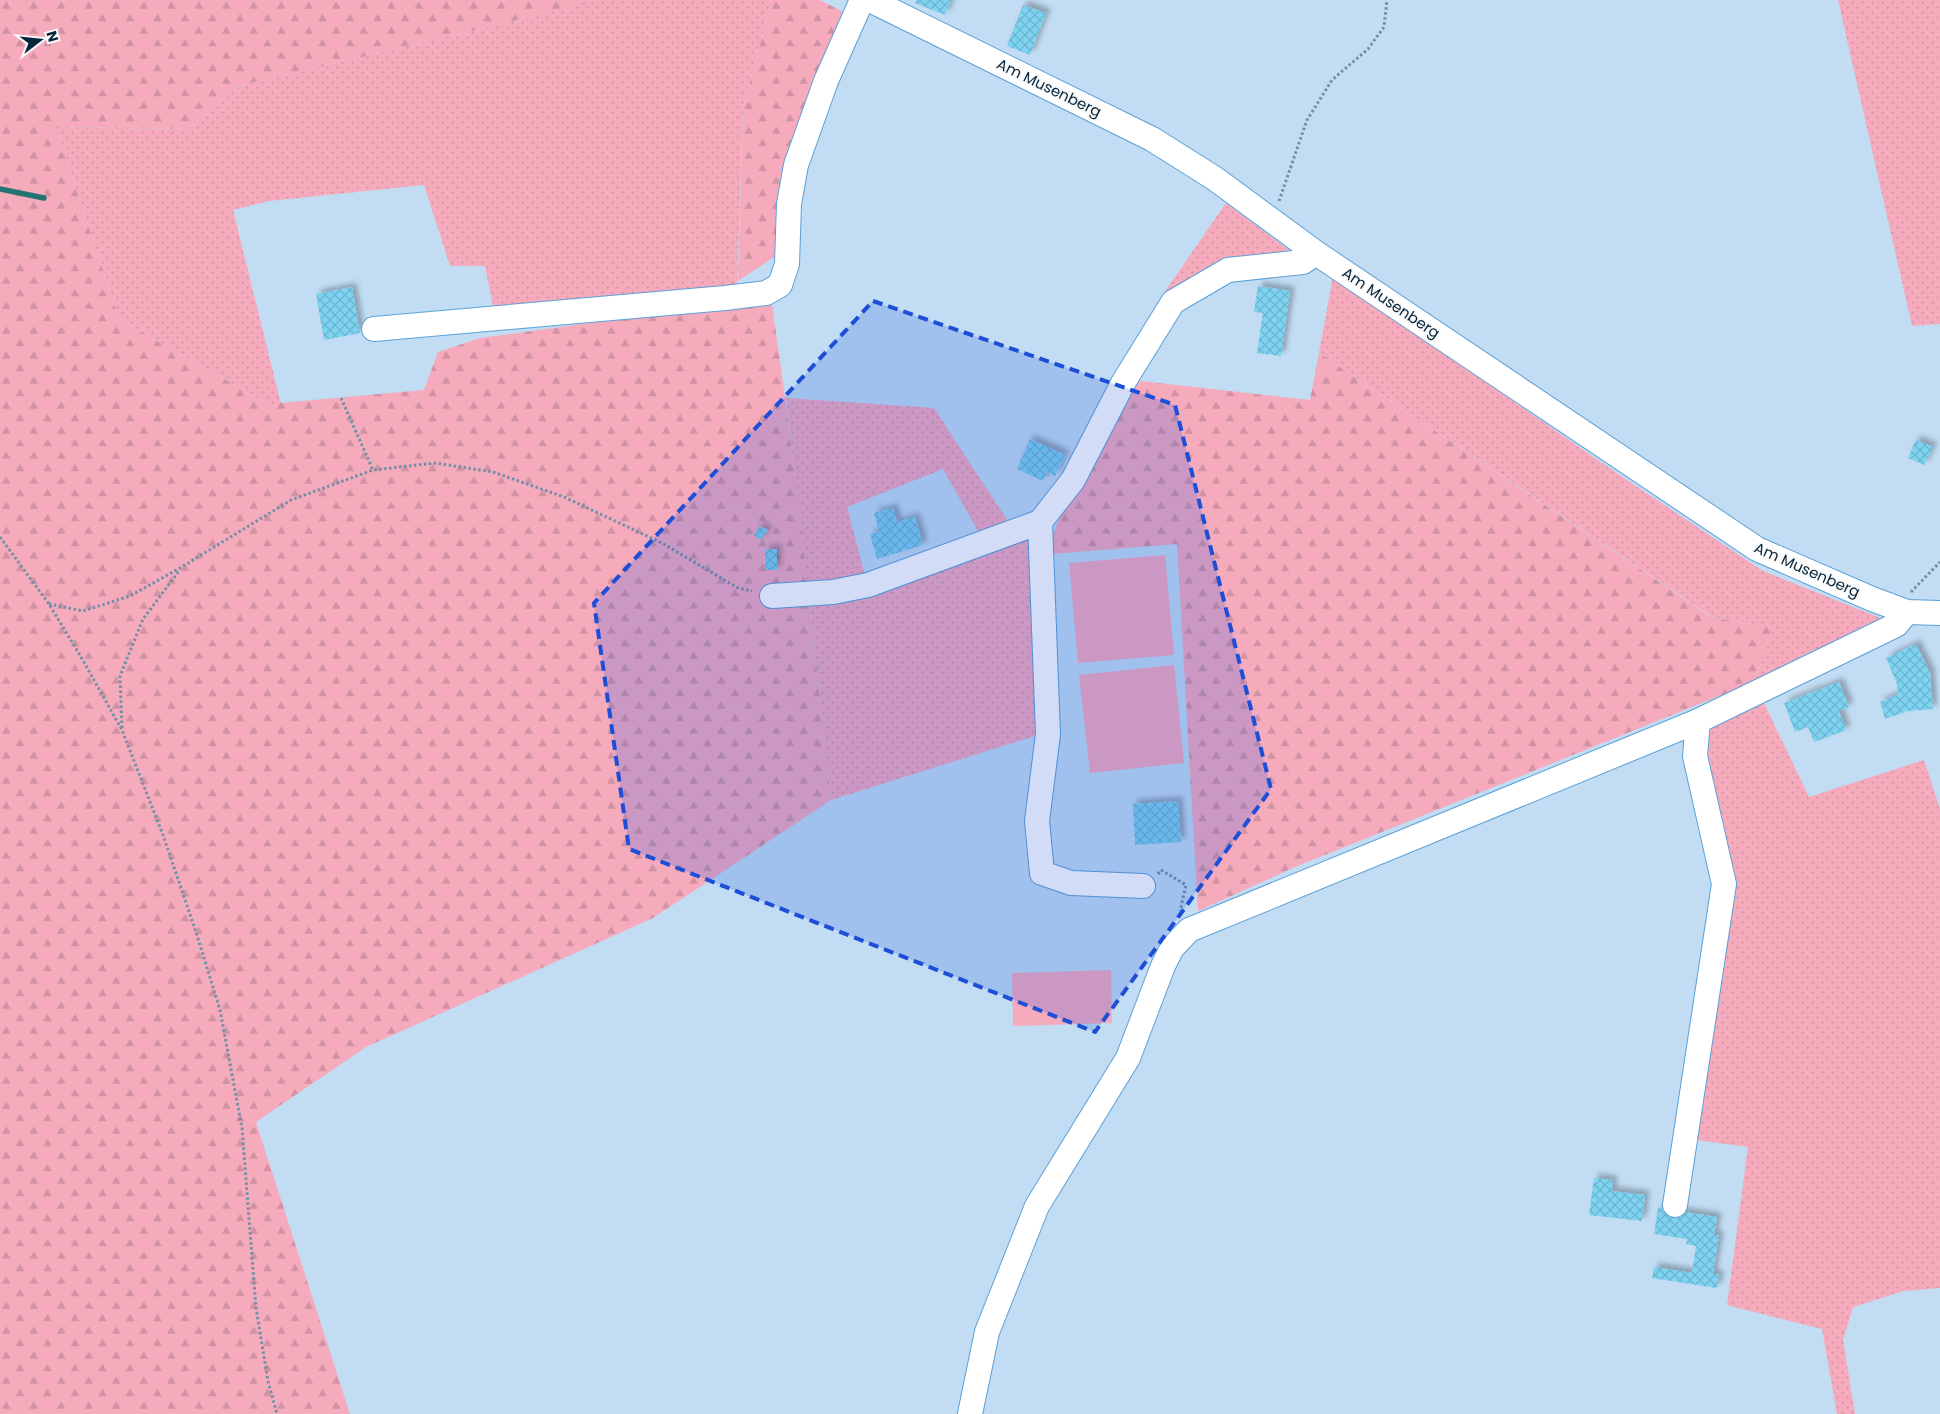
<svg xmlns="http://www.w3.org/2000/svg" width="1940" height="1414" viewBox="0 0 1940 1414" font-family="Poppins,sans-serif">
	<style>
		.grass { fill: url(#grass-dots) }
		.forest { fill: url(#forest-firs) }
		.park { fill: #f6abbd }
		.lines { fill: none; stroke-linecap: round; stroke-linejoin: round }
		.stream { stroke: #257472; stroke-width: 5.5 }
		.building { fill: url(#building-cross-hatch); filter: url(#shadow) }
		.minor-casing { stroke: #5ba1d7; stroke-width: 26 }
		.path { stroke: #738fa6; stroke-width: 3; stroke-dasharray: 2.5 2.5; stroke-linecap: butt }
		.minor { stroke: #fff; stroke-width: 24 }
		.marked { fill: #1d4ed8; fill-opacity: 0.2; stroke: #1d4ed8; stroke-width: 4; stroke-dasharray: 10 6; stroke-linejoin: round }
		.labels { text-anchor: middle; stroke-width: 4; stroke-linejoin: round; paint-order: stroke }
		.street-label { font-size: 15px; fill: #07253b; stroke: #f9f9f9 }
	</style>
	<defs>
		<pattern id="grass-dots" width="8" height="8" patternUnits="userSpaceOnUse" patternTransform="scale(1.25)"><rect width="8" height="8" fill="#f6abbd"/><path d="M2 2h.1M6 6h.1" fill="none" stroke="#d193a3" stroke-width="1.8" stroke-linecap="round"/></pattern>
		<pattern id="forest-firs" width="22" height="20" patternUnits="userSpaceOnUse" patternTransform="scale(1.25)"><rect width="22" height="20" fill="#f6abbd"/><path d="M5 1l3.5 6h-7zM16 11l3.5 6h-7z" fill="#d193a3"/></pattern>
		<pattern id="building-cross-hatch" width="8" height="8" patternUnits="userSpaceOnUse" patternTransform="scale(1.25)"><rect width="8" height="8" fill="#7ed3f1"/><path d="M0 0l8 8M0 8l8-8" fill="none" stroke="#6bb5d0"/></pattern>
		<filter id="shadow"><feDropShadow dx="4.5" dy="-4.5" stdDeviation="2.5" flood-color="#0004"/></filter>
	</defs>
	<rect width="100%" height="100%" fill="#c1dcf3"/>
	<g class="grass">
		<polygon points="594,0 772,0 743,107 737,287 494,311 485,266 450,266 424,185 269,201 233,210 281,404 268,404 119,319 56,127 189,129 239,86 593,2"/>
		<polygon points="1838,0 1940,0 1940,324 1912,326"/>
		<polygon points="1226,203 1296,255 1168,300 1164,293"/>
		<polygon points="1333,276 1618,474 1763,571 1883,619 1754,682 1765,653 1771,627 1714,618 1319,353"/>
		<polygon points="786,398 934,408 1013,529 982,538 943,469 847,507 866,579 808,590"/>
		<polygon points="1034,535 1038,735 831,800 810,603"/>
		<polygon points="1764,703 1809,797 1924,760 1940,809 1940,1288 1904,1291 1853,1307 1843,1340 1855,1414 1837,1414 1822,1329 1727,1305 1748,1147 1696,1140 1728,920 1704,759 1707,728"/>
	</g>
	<g class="forest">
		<path d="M0,0H594V2L239,86L189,129L56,127L119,319L268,404L424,390L438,352L480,338L771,298C796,465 813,633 831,800L653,918L366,1047L256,1122L350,1414H0Z"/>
		<polygon points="772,0 820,0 845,13 790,158 774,257 738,281 743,107"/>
		<polygon points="1319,353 1713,618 1772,627 1765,653 1754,682 1295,867 1198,911 1177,544 1051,554 1052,539 1061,513 1132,380 1310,400"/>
	</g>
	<g class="park">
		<polygon points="1165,555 1174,655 1078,663 1069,563"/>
		<polygon points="1174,665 1184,763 1090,773 1079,675"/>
		<polygon points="1111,970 1112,1023 1013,1026 1012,973"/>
	</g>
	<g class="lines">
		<polyline class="stream" points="0,189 44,198"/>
	</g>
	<g class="building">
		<polygon points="916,0 951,0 945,15 915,3"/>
		<polygon points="1023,5 1046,13 1030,55 1007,46"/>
		<polygon points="1258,286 1290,291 1281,356 1257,353 1263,313 1254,312"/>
		<polygon points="352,287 360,333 324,340 316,294"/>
		<polygon points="1030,439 1065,455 1055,476 1047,472 1043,481 1017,469"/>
		<polygon points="1916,440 1933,447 1924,465 1908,458"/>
		<polygon points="893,508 897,522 915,517 923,545 877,559 870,534 879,532 874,513"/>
		<polygon points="760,526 768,530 761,540 754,535"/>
		<rect x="765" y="549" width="12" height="21"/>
		<polygon points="1916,644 1930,673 1933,709 1907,711 1885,719 1880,702 1898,694 1897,684 1886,658"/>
		<polygon points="1839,682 1849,707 1839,711 1846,730 1814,742 1808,727 1795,732 1784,703"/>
		<polygon points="1178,801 1181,842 1135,845 1133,804"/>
		<polygon points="1594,1178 1613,1180 1612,1191 1645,1195 1642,1221 1589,1215"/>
		<polygon points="1658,1208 1717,1217 1714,1235 1719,1235 1713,1274 1719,1275 1717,1288 1652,1278 1654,1267 1692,1273 1696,1246 1686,1244 1687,1239 1654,1234"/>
	</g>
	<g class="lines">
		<defs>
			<g id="minor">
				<polyline points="870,0 1152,139 1214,178 1316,253 1757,549 1872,599 1907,612 1940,613"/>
				<polyline points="374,329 725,298 766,293 780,285 787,264 789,204 796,165 826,81 862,0"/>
				<polyline points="772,596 833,592 868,585 1040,522"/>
				<polyline points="1143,886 1071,883 1042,873 1037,821 1048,734 1040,522 1073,480 1123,383 1173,302 1228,270 1303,262 1316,253"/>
				<polyline points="1675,1205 1724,884 1695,756 1698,721"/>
				<polyline points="970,1414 987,1332 1037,1206 1128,1058 1163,966 1172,948 1189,930 1698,721 1896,625 1907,612"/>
			</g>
		</defs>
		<use href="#minor" class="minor-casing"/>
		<g class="path">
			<polyline points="1279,201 1307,120 1332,80 1368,49 1384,27 1387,0"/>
			<polyline points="341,398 373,470"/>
			<polyline points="0,537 49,604 81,657 122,730 163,835 196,932 220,1010 242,1128 256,1308 268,1381 277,1414"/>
			<polyline points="1911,592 1940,562"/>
			<polyline points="49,604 83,611 130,596 180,568 291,500 373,470 435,463 493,472 564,497 662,543 738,588 752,591"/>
			<polyline points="122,728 120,676 143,619 179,571"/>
			<polyline points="1158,874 1161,870 1186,885 1180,911"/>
		</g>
		<use href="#minor" class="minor"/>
	</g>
	<path class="marked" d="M873,301L1175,405L1271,789L1095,1032L629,849L594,603Z"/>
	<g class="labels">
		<g class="street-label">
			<text transform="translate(1049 88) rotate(26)" y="5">Am Musenberg</text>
			<text transform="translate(1391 303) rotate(34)" y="5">Am Musenberg</text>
			<text transform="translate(1807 570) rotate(24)" y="5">Am Musenberg</text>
		</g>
	</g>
	<g transform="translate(40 40) rotate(74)" stroke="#f9f9f9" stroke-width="4" paint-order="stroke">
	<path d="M0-4L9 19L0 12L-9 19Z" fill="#07253b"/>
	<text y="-8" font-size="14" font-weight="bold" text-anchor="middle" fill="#07253b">N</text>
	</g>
</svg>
